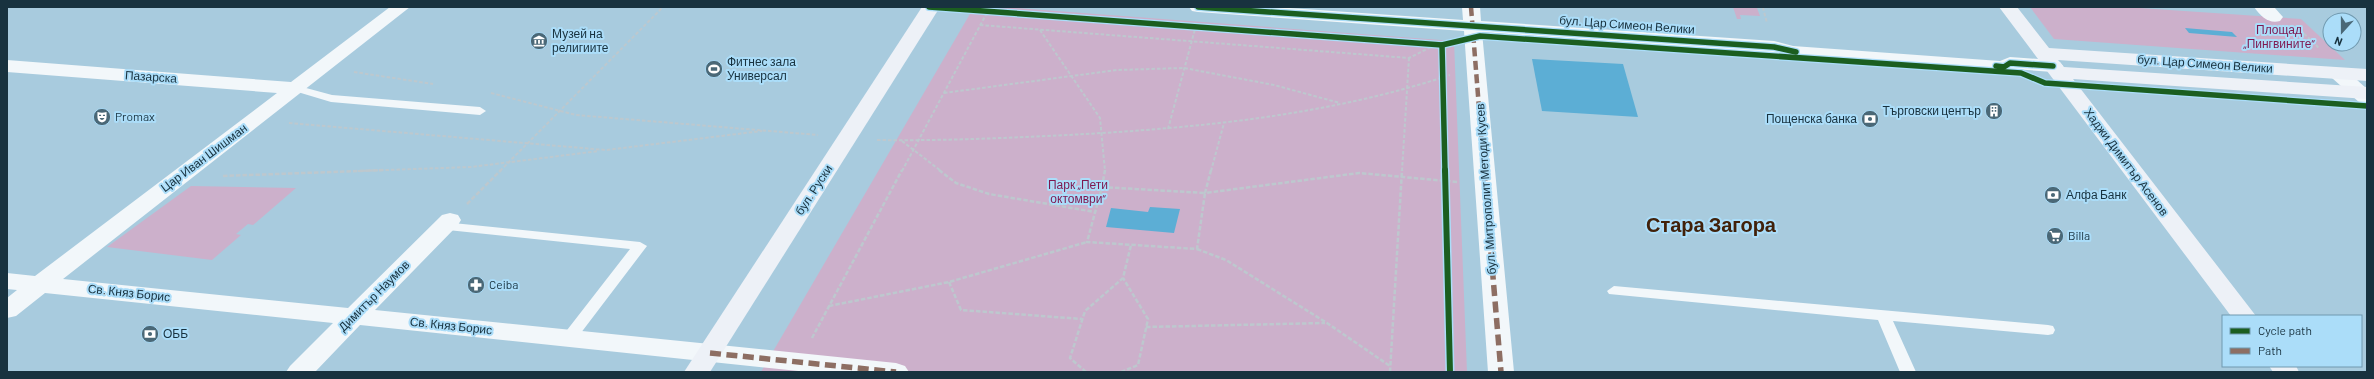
<svg xmlns="http://www.w3.org/2000/svg" width="2374" height="379" viewBox="0 0 2374 379" font-family="Barlow,sans-serif">
	<style>
		.green { fill: #ccb0cb }
		.water { fill: #5caed5 }
		.lines { fill: none; stroke-linecap: round; stroke-linejoin: round }
		.path-far1 { stroke: #bdc8ce; stroke-width: 2; stroke-dasharray: 3.5 2; stroke-linecap: butt }
		.path { stroke: #bdc8ce; stroke-width: 2.5; stroke-dasharray: 4.5 2; stroke-linecap: butt }
		.lane { fill: #f2f7fa; fill-rule: evenodd }
		.street { fill: #f2f7fa; fill-rule: evenodd }
		.secondary { fill: #edf1f7; fill-rule: evenodd }
		.quiet-far1 { stroke: #8d6e63; stroke-width: 4.5; stroke-dasharray: 9 4.5; stroke-linecap: butt }
		.quiet { stroke: #8d6e63; stroke-width: 5.5; stroke-dasharray: 11 5.5; stroke-linecap: butt }
		.cycleway-far1-casing { stroke: #abddf9; stroke-width: 8 }
		.cycleway-casing { stroke: #abddf9; stroke-width: 9 }
		.cycleway-far1 { stroke: #1b5e20; stroke-width: 5.5 }
		.cycleway { stroke: #1b5e20; stroke-width: 6 }
		.labels { text-anchor: middle; stroke-width: 4; stroke-linejoin: round; paint-order: stroke }
		.street-label { font-size: 12px; fill: #18323f; stroke: #abddf9 }
		.park-label { font-size: 12px; fill: #7f1850; stroke: #abddf9 }
		.poi-label { font-size: 12px; fill: #18323f; stroke: #abddf9; text-anchor: start }
		.town-label { font-size: 20px; font-weight: bold; fill: #41210a; stroke: #abddf9 }
	</style>
	<rect width="100%" height="100%" fill="#a8cbde"/>
	<g class="green">
		<polygon points="974,7 1002,7 1454,41 1467,372 761,372"/>
		<polygon points="1733,7 1757,8 1760,16 1740,15 1741,19 1737,19"/>
		<polygon points="2030,7 2125,7 2301,19 2345,60 2054,39"/>
		<polygon points="191,186 296,188 253,225 248,224 236,234 241,235 212,260 107,247"/>
	</g>
	<g class="water">
		<polygon points="2185,28 2232,32 2237,37 2189,33"/>
		<polygon points="1532,59 1623,64 1638,117 1542,111"/>
		<polygon points="1150,207 1180,209 1174,233 1106,227 1111,208 1148,212"/>
	</g>
	<g class="lines">
		<g class="path-far1">
			<polyline points="1757,7 1763,8 1767,23"/>
			<polyline points="980,25 1409,58 1433,46"/>
			<polyline points="2296,26 2319,48"/>
			<polyline points="1040,30 1100,118 1105,171"/>
			<polyline points="354,72 433,84"/>
			<polyline points="491,93 576,115 818,135"/>
			<polyline points="944,93 1117,70 1184,68 1274,85 1340,103"/>
			<polyline points="289,123 606,150 762,131"/>
			<polyline points="1168,129 1195,29"/>
			<path d="M877,140C941,141 1004,138 1068,135C1196,128 1327,116 1450,75"/>
			<polyline points="902,141 941,171"/>
			<polyline points="358,171 471,167 599,151"/>
			<polyline points="500,171 663,7"/>
			<polyline points="902,171 990,7"/>
			<polyline points="1211,171 1224,123"/>
			<polyline points="1402,171 1409,58"/>
		</g>
		<g class="path">
			<polyline points="939,170 956,183 989,194 1095,212"/>
			<polyline points="1211,170 1205,193 1359,173 1458,182"/>
			<polyline points="223,176 385,170"/>
			<polyline points="1102,187 1105,170"/>
			<polygon points="1102,187 1205,193 1197,249 1087,242"/>
			<polyline points="467,204 501,170"/>
			<polyline points="1197,249 1226,260 1327,323 1390,366"/>
			<polyline points="949,282 961,310 1082,319"/>
			<polyline points="829,306 949,282 1087,242"/>
			<polyline points="1146,327 1325,323"/>
			<polyline points="812,338 902,170"/>
			<polyline points="1086,372 1070,358 1085,311 1123,278 1131,245"/>
			<polyline points="1121,372 1138,365 1148,319 1123,278"/>
			<polyline points="1390,372 1402,170"/>
		</g>
		<g class="lane">
			<polygon points="295,85 332,95 480,107 486,111 480,115 331,102 291,90 289,88"/>
			<polygon points="443,222 640,242 647,246 574,342 564,342 561,338 564,334 630,249 438,229 436,226"/>
			<polygon points="1614,286 2048,325 2053,326 2055,330 2053,334 2048,335 1893,321 1916,372 1900,372 1878,320 1609,294 1607,291"/>
		</g>
		<g class="street">
			<polygon points="390,7 410,7 63,279 348,308 442,215 450,213 458,215 461,220 458,225 375,310 896,363 905,366 909,372 808,372 360,325 315,372 286,372 290,366 333,323 45,293 16,316 7,318 7,298 17,290 7,289 7,273 35,276 277,93 7,72 7,60 291,82"/>
			<polygon points="1189,7 1275,7 1463,20 1462,7 1480,7 1481,21 1774,41 1793,46 2000,61 2010,57 2053,60 2060,62 2063,66 2060,70 2053,72 2014,69 2004,73 1792,58 1773,53 1482,32 1514,372 1488,372 1464,31 1198,12 1192,11"/>
			<path d="M2254,7H2274L2283,17L2280,21C2269,24 2261,17 2254,7Z"/>
			<polygon points="2339,68 2346,70 2367,89 2367,105 2360,103 2332,78 2329,74 2332,70"/>
		</g>
		<g class="secondary">
			<polygon points="922,7 940,7 710,372 684,372"/>
			<polygon points="1999,7 2017,7 2049,48 2367,69 2367,81 2058,60 2064,67 2367,87 2367,99 2073,79 2256,316 2231,316"/>
			<polygon points="2269,366 2296,366 2299,372 2273,372"/>
		</g>
		<polyline class="quiet-far1" points="1471,7 1484,171"/>
		<g class="quiet">
			<polyline points="1484,170 1501,372"/>
			<polyline points="710,353 896,372"/>
		</g>
		<defs>
			<g id="cycleway-far1">
				<polyline points="929,7 1442,45 1480,36 2021,73 2045,83 2367,106"/>
				<polyline points="1198,7 1774,47 1796,52"/>
				<polyline points="1442,45 1445,171"/>
				<polyline points="1996,66 2004,67 2010,63 2053,66"/>
			</g>
			<polyline id="cycleway" points="1445,170 1450,372"/>
		</defs>
		<use href="#cycleway-far1" class="cycleway-far1-casing"/>
		<use href="#cycleway" class="cycleway-casing"/>
		<use href="#cycleway-far1" class="cycleway-far1"/>
		<use href="#cycleway" class="cycleway"/>
	</g>
	<defs>
		<symbol id="museum-disc" viewBox="-11 -11 22 22"><circle r="9.5" fill="#4a6877" stroke="#abddf9"/><path d="M0-6L6-3V-2H-6V-3ZM-5-1h2V3h-2ZM-1-1h2V3h-2ZM3-1h2V3H3ZM-6 4H6V6H-6Z" fill="#fff"/></symbol>
		<symbol id="stadium-disc" viewBox="-11 -11 22 22"><circle r="9.5" fill="#4a6877" stroke="#abddf9"/><path d="M0-5a6.5 5 0 1 0 0 10a6.5 5 0 1 0 0-10ZM-3.5-1.8h7v3.6h-7Z" fill="#fff"/></symbol>
		<symbol id="building-disc" viewBox="-11 -11 22 22"><circle r="9.5" fill="#4a6877" stroke="#abddf9"/><path d="M-4-6H4V6H1V3H-1V6H-4ZM-2.5-4.3h1.7v1.8h-1.7ZM.8-4.3h1.7v1.8H.8ZM-2.5-1h1.7V.8h-1.7ZM.8-1h1.7V.8H.8Z" fill="#fff"/></symbol>
		<symbol id="theatre-disc" viewBox="-11 -11 22 22"><circle r="9.5" fill="#4a6877" stroke="#abddf9"/><path d="M-5-5.5Q0-4 5-5.5V0Q5 5 0 6Q-5 5-5 0ZM-3.3-2.5H-1v1.5H-3.3ZM1-2.5H3.3v1.5H1ZM-2.8 1Q0 5.5 2.8 1Z" fill="#fff"/></symbol>
		<symbol id="bank-disc" viewBox="-11 -11 22 22"><circle r="9.5" fill="#4a6877" stroke="#abddf9"/><path d="M-6-4H6V4H-6ZM0-2.3a2.3 2.3 0 1 0 0 4.6a2.3 2.3 0 1 0 0-4.6Z" fill="#fff"/></symbol>
		<symbol id="supermarket-disc" viewBox="-11 -11 22 22"><circle r="9.5" fill="#4a6877" stroke="#abddf9"/><path d="M-6-5.5h2.5l.6 2H6L4.5 2H-2.5L-4.4-4H-6ZM-1.5 3.2a1.3 1.3 0 1 0 .1 0ZM3 3.2a1.3 1.3 0 1 0 .1 0Z" fill="#fff"/></symbol>
		<symbol id="pharmacy-disc" viewBox="-11 -11 22 22"><circle r="9.5" fill="#4a6877" stroke="#abddf9"/><path d="M-2-6h4v4h4v4h-4v4h-4v-4h-4v-4h4Z" fill="#fff"/></symbol>
	</defs>
	<g fill-rule="evenodd">
		<use href="#museum-disc" x="529" y="31" width="20" height="20"/>
		<use href="#stadium-disc" x="704" y="59" width="20" height="20"/>
		<use href="#building-disc" x="1984" y="101" width="20" height="20"/>
		<use href="#theatre-disc" x="92" y="107" width="20" height="20"/>
		<use href="#bank-disc" x="1860" y="109" width="20" height="20"/>
		<use href="#bank-disc" x="2043" y="185" width="20" height="20"/>
		<use href="#supermarket-disc" x="2045" y="226" width="20" height="20"/>
		<use href="#pharmacy-disc" x="466" y="275" width="20" height="20"/>
		<use href="#bank-disc" x="140" y="324" width="20" height="20"/>
	</g>
	<g class="labels">
		<g class="street-label">
			<text transform="translate(1627 25) rotate(4)" y="4">бул. Цар Симеон Велики</text>
			<text transform="translate(2205 64) rotate(4)" y="4">бул. Цар Симеон Велики</text>
			<text transform="translate(151 77) rotate(4)" y="4">Пазарска</text>
			<text transform="translate(204 158) rotate(-37)" y="4">Цар Иван Шишман</text>
			<text transform="translate(2126 162) rotate(53)" y="4">Хаджи Димитър Асенов</text>
			<text transform="translate(1486 189) rotate(-94)" y="4">бул. Митрополит Методи Кусев</text>
			<text transform="translate(814 190) rotate(-57)" y="4">бул. Руски</text>
			<text transform="translate(129 293) rotate(6)" y="4">Св. Княз Борис</text>
			<text transform="translate(374 296) rotate(-45)" y="4">Димитър Наумов</text>
			<text transform="translate(451 326) rotate(6)" y="4">Св. Княз Борис</text>
		</g>
		<g class="park-label">
			<text x="2279" y="34">Площад<tspan x="2279" dy="14">„Пингвините“</tspan></text>
			<text x="1078" y="189">Парк „Пети<tspan x="1078" dy="14">октомври“</tspan></text>
		</g>
		<g class="poi-label">
			<text x="552" y="38">Музей на<tspan x="552" dy="14">религиите</tspan></text>
			<text x="727" y="66">Фитнес зала<tspan x="727" dy="14">Универсал</tspan></text>
			<text x="1981" y="115" text-anchor="end">Търговски център</text>
			<text x="115" y="121">Promax</text>
			<text x="1857" y="123" text-anchor="end">Пощенска банка</text>
			<text x="2066" y="199">Алфа Банк</text>
			<text x="2068" y="240">Billa</text>
			<text x="489" y="289">Ceiba</text>
			<text x="163" y="338">ОББ</text>
		</g>
		<g class="town-label">
			<text x="1711" y="232">Стара Загора</text>
		</g>
	</g>
	<rect width="2374" height="379" fill="none" stroke="#18323f" stroke-width="16"/>
	<rect x="2222" y="315" width="140" height="52" fill="#abddf9" stroke="#7099af"/>
	<rect x="2230" y="328" width="20" height="6" fill="#1b5e20" stroke="#7099af"/>
	<text x="2258" y="335" font-size="12" fill="#18323f">Cycle path</text>
	<rect x="2230" y="348" width="20" height="6" fill="#8d6e63" stroke="#7099af"/>
	<text x="2258" y="355" font-size="12" fill="#18323f">Path</text>
	<g transform="translate(2342 32) rotate(201)"><circle r="19" fill="#abddf9" stroke="#7099af"/>
	<path d="M0-3L7 15L0 10L-7 15Z" fill="#4a6877"/>
	<text y="-6" font-size="11" font-weight="bold" text-anchor="middle" fill="#18323f">N</text>
	</g>
</svg>
